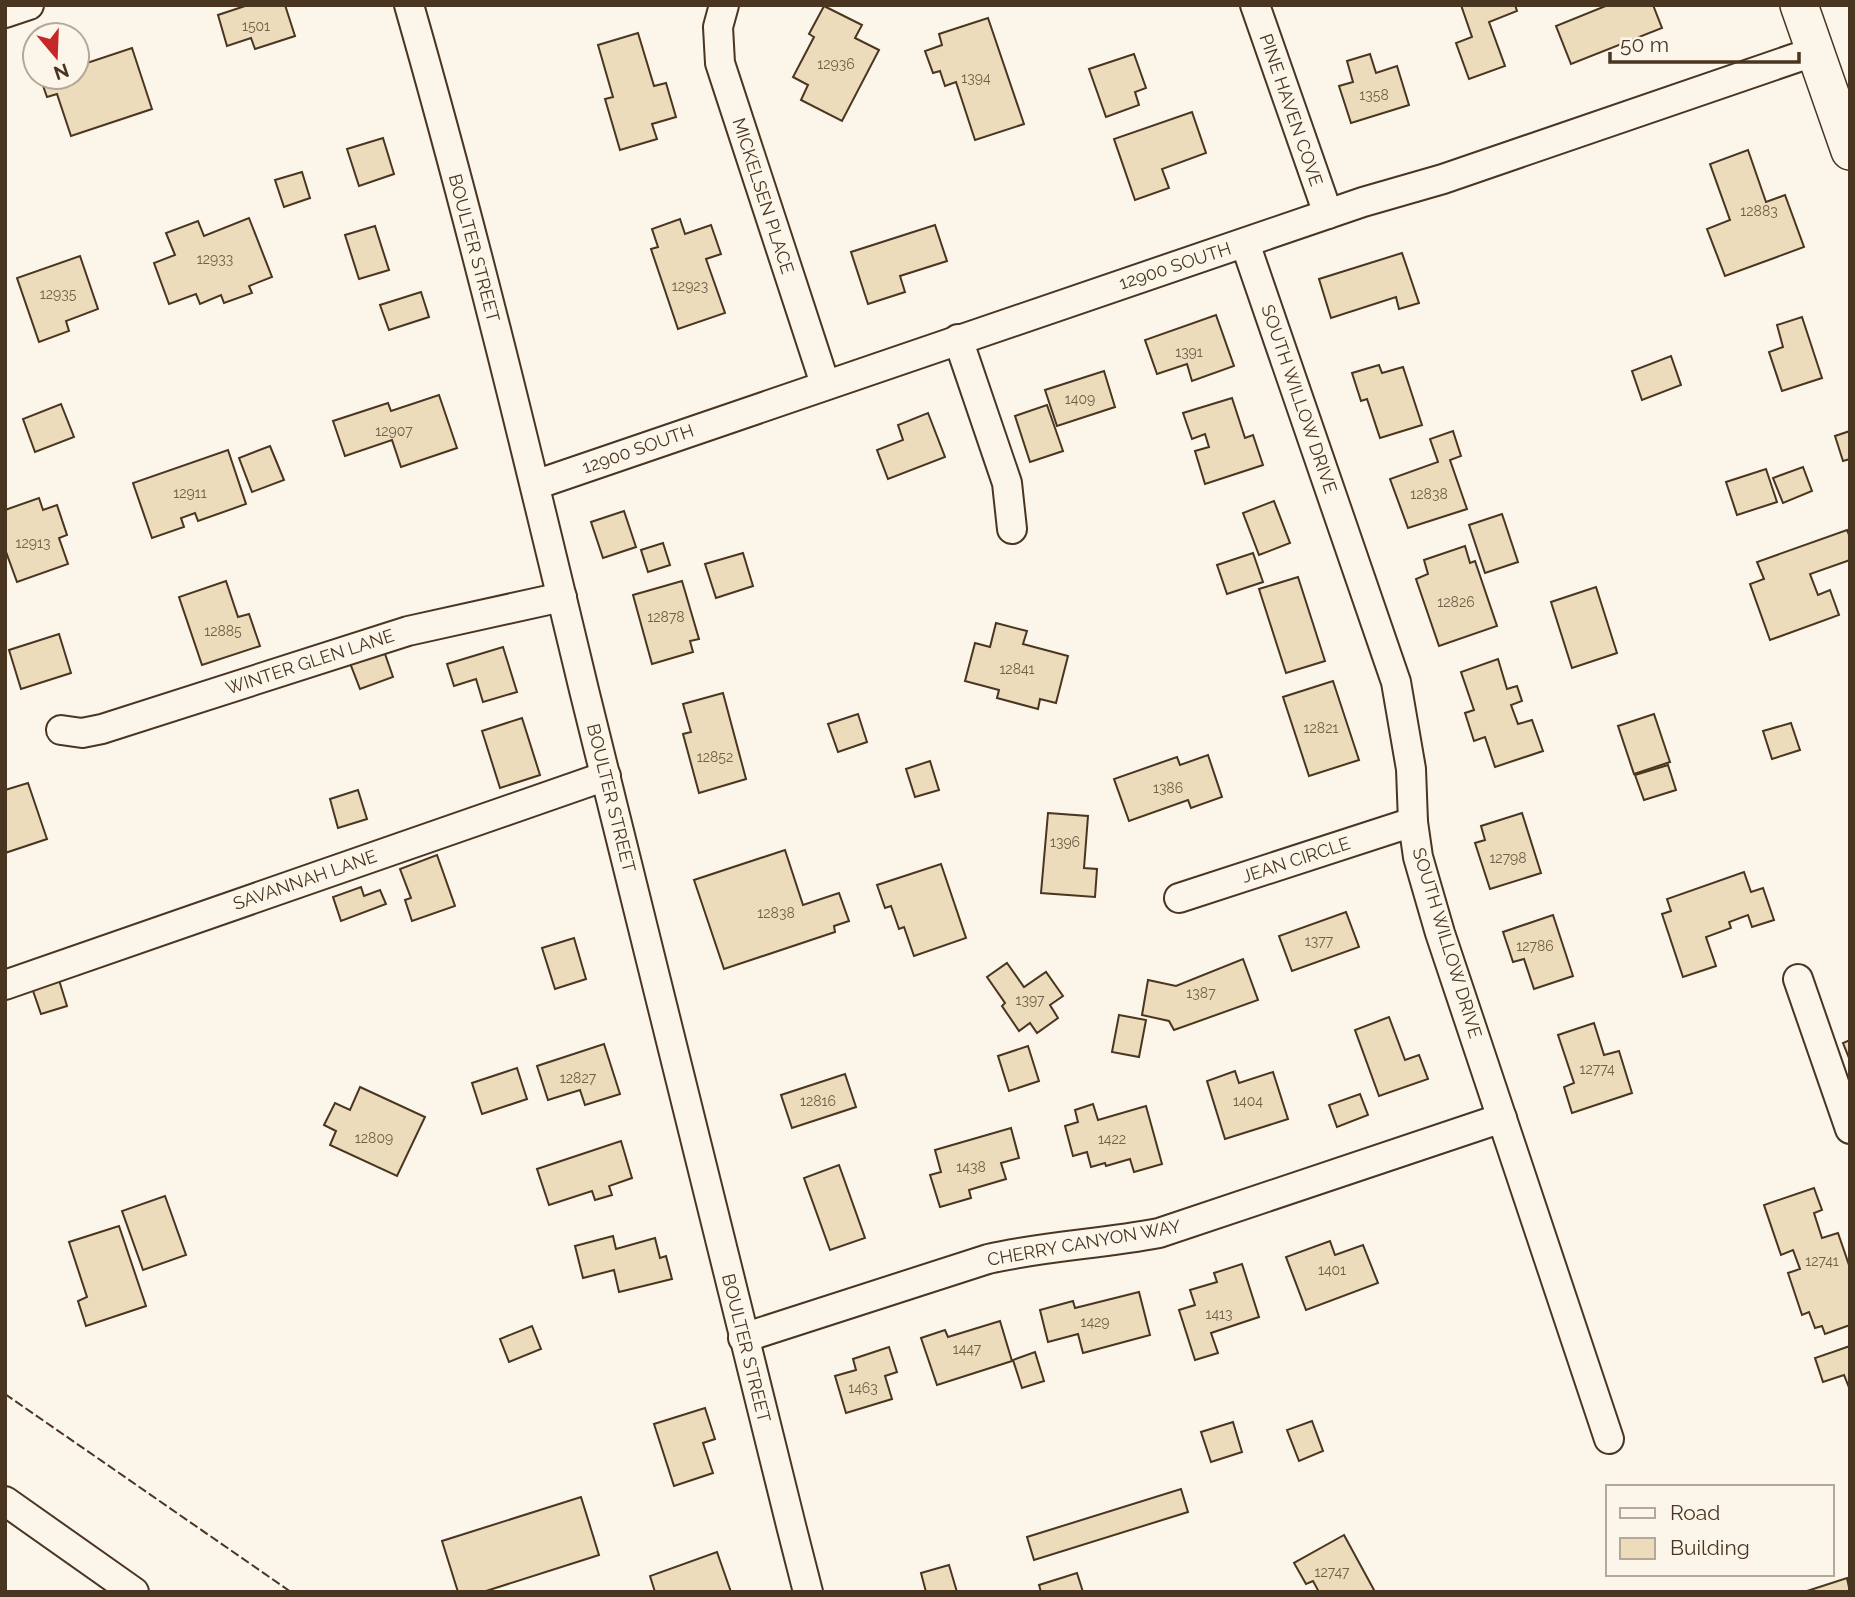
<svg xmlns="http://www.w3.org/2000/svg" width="1855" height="1597" viewBox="0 0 1855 1597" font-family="Raleway,sans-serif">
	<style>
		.building { fill: #ecdcbc; stroke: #4a3520; stroke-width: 2 }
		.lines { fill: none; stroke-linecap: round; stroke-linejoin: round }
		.minor-casing { stroke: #4a3520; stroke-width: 32 }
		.major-casing { stroke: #4a3520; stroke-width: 40 }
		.minor { stroke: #fbf6e9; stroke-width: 28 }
		.major { stroke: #fbf6e9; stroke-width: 37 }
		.fence { stroke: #4a3520; stroke-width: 2; stroke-dasharray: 9 3.5; stroke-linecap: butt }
		.labels { text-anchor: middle; stroke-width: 5; stroke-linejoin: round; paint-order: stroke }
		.number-label { font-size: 14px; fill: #725f47 }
		.street-label { font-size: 18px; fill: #4a3520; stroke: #fbf6e9 }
	</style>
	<rect width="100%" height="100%" fill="#fbf6e9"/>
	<g class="building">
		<polygon points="248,5 285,5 295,36 255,49 251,38 227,46 218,15"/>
		<polygon points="1461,5 1515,5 1517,11 1489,22 1505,66 1469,79 1456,43 1472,37"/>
		<polygon points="1608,5 1653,5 1662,28 1571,64 1556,26"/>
		<polygon points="824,6 862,25 855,38 879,50 842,121 801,100 808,85 793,77 814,37 809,34"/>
		<polygon points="988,18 1024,124 975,140 956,82 945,86 940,71 933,73 925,51 942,45 939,34"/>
		<polygon points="638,33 654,86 666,83 676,117 652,124 657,139 620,150 605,99 613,97 598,45"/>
		<polygon points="132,48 152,109 71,136 57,94 47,97 40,77 77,77 77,55 81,65"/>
		<polygon points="1134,54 1146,88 1135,92 1139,105 1106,117 1089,69"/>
		<polygon points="1370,54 1376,73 1397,66 1409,105 1351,123 1339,86 1353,82 1347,61"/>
		<polygon points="1192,112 1206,153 1162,169 1169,188 1135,200 1114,139"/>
		<polygon points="383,138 394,174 359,186 347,149"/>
		<polygon points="1748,150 1766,202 1785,195 1804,247 1725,276 1707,229 1730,220 1710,164"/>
		<polygon points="302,172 310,198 284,207 275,180"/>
		<polygon points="249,218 272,277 249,286 252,293 224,303 221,295 200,304 196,294 169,304 154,263 175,255 166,233 198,221 204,236"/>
		<polygon points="680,219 685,234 711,225 721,254 706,259 725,313 678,329 651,249 658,247 652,229"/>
		<polygon points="935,225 947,261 900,276 905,292 868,304 851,252"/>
		<polygon points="375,226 389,270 359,279 345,235"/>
		<polygon points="1402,253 1419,303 1399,309 1396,297 1331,318 1319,279"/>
		<polygon points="80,256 98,309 66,321 69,331 39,342 17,278"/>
		<polygon points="421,292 429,317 389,330 380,305"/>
		<polygon points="1216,315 1234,366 1192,381 1187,364 1157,374 1145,340"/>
		<polygon points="1802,317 1822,378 1782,391 1769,352 1783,347 1777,325"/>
		<polygon points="1671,356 1681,385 1642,400 1632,371"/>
		<polygon points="1379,365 1382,373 1403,367 1422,425 1380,438 1367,399 1361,401 1352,373"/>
		<polygon points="1104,371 1115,407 1057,426 1045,390"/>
		<polygon points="439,395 457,448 401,467 392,440 345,456 333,421 388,403 391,411"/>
		<polygon points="1232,398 1245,438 1253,435 1263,465 1205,484 1195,451 1209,447 1205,434 1192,439 1183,413"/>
		<polygon points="61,404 74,437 35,452 23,419"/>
		<polygon points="1047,405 1063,451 1030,462 1015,416"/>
		<polygon points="928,413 945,457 888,479 877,450 903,440 898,425"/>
		<polygon points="1453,431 1461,456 1450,460 1467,509 1408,528 1390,479 1438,462 1430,439"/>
		<polygon points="1850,431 1850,459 1843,461 1835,436"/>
		<polygon points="270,446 284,480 252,492 239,458"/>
		<polygon points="228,450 246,504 198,521 195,513 181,518 184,527 152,538 133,483"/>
		<polygon points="1803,467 1812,491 1783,503 1773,478"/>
		<polygon points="1766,469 1777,502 1737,515 1726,482"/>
		<polygon points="39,498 43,510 57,505 67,535 59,538 68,564 17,582 5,549 5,510"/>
		<polygon points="1274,501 1290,543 1259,555 1243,513"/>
		<polygon points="624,511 636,547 603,558 591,522"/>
		<polygon points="1502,514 1518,562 1485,573 1469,525"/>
		<polygon points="1847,530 1850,537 1850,560 1810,574 1818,595 1830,590 1839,615 1770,640 1750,584 1764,579 1757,562"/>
		<polygon points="663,543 670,565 648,572 641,550"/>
		<polygon points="1465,546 1470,563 1475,561 1497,626 1439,646 1416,579 1428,574 1424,560"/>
		<polygon points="743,553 753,586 716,598 705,564"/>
		<polygon points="1253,553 1263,582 1227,594 1217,565"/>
		<polygon points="1298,577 1325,661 1286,673 1259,589"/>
		<polygon points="226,581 238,617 249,614 260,646 202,665 179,597"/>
		<polygon points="682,581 699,639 690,641 693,652 652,664 633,595"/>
		<polygon points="1596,587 1617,653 1572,668 1551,602"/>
		<polygon points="996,623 1027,631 1023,644 1068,656 1056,703 1040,699 1038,709 997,698 999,690 965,681 975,643 990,647"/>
		<polygon points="59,634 71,673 21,689 9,650"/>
		<polygon points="503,647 517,692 483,702 476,679 454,686 447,664"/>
		<polygon points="384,651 393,677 360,689 350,663"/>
		<polygon points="1498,659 1507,689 1517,686 1522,701 1511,705 1518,724 1532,720 1543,751 1495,767 1485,737 1474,741 1465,713 1474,710 1461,672"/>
		<polygon points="1333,681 1359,760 1309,776 1283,697"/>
		<polygon points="723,693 746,779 699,793 683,734 691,732 683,704"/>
		<polygon points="858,714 867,742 838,752 828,724"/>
		<polygon points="1654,714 1670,762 1634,774 1618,726"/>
		<polygon points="522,718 540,775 500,788 482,731"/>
		<polygon points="1791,723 1800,750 1772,759 1763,731"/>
		<polygon points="1208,755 1222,797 1191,808 1188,800 1129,821 1114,779 1177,757 1180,765"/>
		<polygon points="930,761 939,790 915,797 906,769"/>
		<polygon points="1668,765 1676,790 1644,800 1635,775"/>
		<polygon points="28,783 47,839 5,853 5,790"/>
		<polygon points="358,790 367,819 338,828 330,799"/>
		<polygon points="1048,813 1088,816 1084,868 1097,869 1095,897 1041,893"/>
		<polygon points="1522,813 1541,873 1490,889 1475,843 1485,840 1481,826"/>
		<polygon points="785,850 803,905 839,893 849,921 834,926 835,932 724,969 694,880"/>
		<polygon points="437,855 455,906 412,921 405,900 411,898 400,869"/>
		<polygon points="941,864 966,938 914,956 904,927 899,929 891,906 885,908 877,885"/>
		<polygon points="1744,872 1751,892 1763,888 1774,920 1752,927 1748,915 1729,922 1731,928 1706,937 1716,966 1683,977 1662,914 1671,911 1667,899"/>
		<polygon points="361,887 364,896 380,890 386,904 341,921 333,897"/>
		<polygon points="1346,912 1359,947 1292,971 1279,936"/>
		<polygon points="1553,915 1573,976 1534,989 1524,959 1513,962 1503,932"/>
		<polygon points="574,938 586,979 555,989 542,948"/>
		<polygon points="1243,959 1258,1000 1174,1030 1169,1021 1142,1015 1148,980 1176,986"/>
		<polygon points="1007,963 1024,987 1046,972 1063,996 1050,1005 1058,1018 1037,1033 1030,1023 1019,1031 1002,1006 1005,1003 987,977"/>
		<polygon points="59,980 67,1006 41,1014 32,988"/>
		<polygon points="1119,1015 1146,1020 1139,1057 1112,1052"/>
		<polygon points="1389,1017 1405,1060 1419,1055 1428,1079 1379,1096 1355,1030"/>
		<polygon points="1594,1023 1604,1055 1619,1051 1632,1093 1572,1113 1564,1087 1574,1083 1558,1035"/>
		<polygon points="1850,1040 1850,1058 1849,1058 1843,1043"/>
		<polygon points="604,1044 620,1094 585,1105 580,1090 548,1100 537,1066"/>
		<polygon points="1028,1046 1039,1081 1009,1091 998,1056"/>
		<polygon points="517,1068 527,1099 482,1114 472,1083"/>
		<polygon points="1235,1071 1239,1083 1273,1072 1288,1119 1225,1139 1207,1081"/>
		<polygon points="845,1074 856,1107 792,1128 781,1095"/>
		<polygon points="360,1087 425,1117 397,1176 330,1145 336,1131 324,1125 335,1103 350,1110"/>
		<polygon points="1360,1094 1368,1115 1337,1127 1329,1105"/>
		<polygon points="1093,1104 1098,1120 1146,1106 1162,1164 1134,1172 1130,1159 1106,1166 1105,1163 1091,1167 1087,1152 1073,1156 1065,1126 1078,1122 1075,1110"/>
		<polygon points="1011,1128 1019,1158 1001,1163 1006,1179 969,1190 971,1198 940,1207 930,1175 941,1172 935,1150"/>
		<polygon points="621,1141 632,1178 609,1186 612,1195 595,1200 592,1191 549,1205 537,1169"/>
		<polygon points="839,1165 865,1238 830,1250 804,1178"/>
		<polygon points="1814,1188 1822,1210 1814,1213 1822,1238 1838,1233 1850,1268 1850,1325 1825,1334 1822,1326 1815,1328 1809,1312 1802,1315 1788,1273 1800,1269 1793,1250 1781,1255 1764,1205"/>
		<polygon points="165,1196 186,1255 143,1270 122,1211"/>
		<polygon points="119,1226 146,1306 86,1326 78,1301 87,1297 69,1242"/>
		<polygon points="613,1236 616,1249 655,1238 660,1258 666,1256 672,1279 619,1292 614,1270 583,1278 575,1246"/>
		<polygon points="1330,1241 1335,1255 1363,1245 1378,1283 1306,1310 1286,1257"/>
		<polygon points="1242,1264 1259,1317 1211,1333 1218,1353 1195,1360 1179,1310 1195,1305 1190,1290 1217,1282 1214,1273"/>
		<polygon points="1139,1292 1150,1335 1083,1353 1078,1334 1048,1342 1040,1310 1073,1301 1075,1308"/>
		<polygon points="1000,1321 1012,1361 937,1385 921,1338 945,1330 948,1337"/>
		<polygon points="532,1326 541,1349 509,1362 500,1339"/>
		<polygon points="1850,1346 1850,1390 1844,1375 1823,1382 1815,1358"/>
		<polygon points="889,1347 897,1372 885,1376 892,1399 846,1413 835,1376 856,1370 853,1359"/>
		<polygon points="1035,1352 1044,1381 1022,1388 1013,1360"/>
		<polygon points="705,1408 715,1439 703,1443 713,1473 674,1486 654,1424"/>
		<polygon points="1312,1421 1323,1451 1299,1461 1287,1430"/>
		<polygon points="1233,1422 1242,1452 1211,1462 1201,1432"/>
		<polygon points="1181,1489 1188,1512 1034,1560 1027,1537"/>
		<polygon points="581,1497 599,1555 483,1592 458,1592 442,1541"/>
		<polygon points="1344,1535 1374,1590 1371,1592 1319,1592 1313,1581 1306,1584 1294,1563"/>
		<polygon points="717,1552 731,1592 655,1592 650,1576"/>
		<polygon points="949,1565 957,1592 926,1592 921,1573"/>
		<polygon points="1077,1573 1083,1592 1041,1592 1039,1585"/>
		<polygon points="1847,1578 1850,1592 1808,1592 1807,1591"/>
	</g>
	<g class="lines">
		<defs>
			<g id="minor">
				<path d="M409,5C474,232 529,461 584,690C658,991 731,1292 808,1592"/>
				<polyline points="724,5 718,27 720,63 825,384"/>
				<polyline points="1255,5 1328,214"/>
				<polyline points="5,13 29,5"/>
				<polyline points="1245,243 1396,682 1411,769 1413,822 1418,857 1440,933 1609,1439"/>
				<polyline points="958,339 1007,483 1012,529"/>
				<polyline points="535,485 1363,202 1443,179 1816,51"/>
				<polyline points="61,730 82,733 102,729 408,631 562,597"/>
				<polyline points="1179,898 1413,822"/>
				<polyline points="1798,979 1850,1129"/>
				<polyline points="5,985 606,776"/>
				<path d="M743,1338L988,1259C1045,1246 1102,1244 1159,1233L1502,1118"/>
				<polyline points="5,1501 134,1592"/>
			</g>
			<polyline id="major" points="1799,5 1850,151"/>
		</defs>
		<use href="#minor" class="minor-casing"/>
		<use href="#major" class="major-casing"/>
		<use href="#minor" class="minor"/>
		<use href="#major" class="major"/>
		<polyline class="fence" points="5,1394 291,1592"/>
	</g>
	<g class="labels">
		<g class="number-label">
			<text x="256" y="31">1501</text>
			<text x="836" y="69">12936</text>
			<text x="976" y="83">1394</text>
			<text x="1374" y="100">1358</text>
			<text x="1759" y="216">12883</text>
			<text x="215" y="264">12933</text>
			<text x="690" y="291">12923</text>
			<text x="58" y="299">12935</text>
			<text x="1189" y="357">1391</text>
			<text x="1080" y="404">1409</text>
			<text x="394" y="436">12907</text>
			<text x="190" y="498">12911</text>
			<text x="1429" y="499">12838</text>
			<text x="33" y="548">12913</text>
			<text x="1456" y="607">12826</text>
			<text x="666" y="622">12878</text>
			<text x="223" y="636">12885</text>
			<text x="1017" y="674">12841</text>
			<text x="1321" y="733">12821</text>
			<text x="715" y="762">12852</text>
			<text x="1168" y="793">1386</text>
			<text x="1065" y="847">1396</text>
			<text x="1508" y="863">12798</text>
			<text x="776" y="918">12838</text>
			<text x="1319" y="946">1377</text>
			<text x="1535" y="951">12786</text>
			<text x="1201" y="998">1387</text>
			<text x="1030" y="1005">1397</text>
			<text x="1597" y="1074">12774</text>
			<text x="578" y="1083">12827</text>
			<text x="818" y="1106">12816</text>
			<text x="1248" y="1106">1404</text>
			<text x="374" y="1143">12809</text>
			<text x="1112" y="1144">1422</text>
			<text x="971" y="1172">1438</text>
			<text x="1822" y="1266">12741</text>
			<text x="1332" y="1275">1401</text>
			<text x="1219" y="1319">1413</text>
			<text x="1095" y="1327">1429</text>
			<text x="967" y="1354">1447</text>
			<text x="863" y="1393">1463</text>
			<text x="1332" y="1577">12747</text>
		</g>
		<g class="street-label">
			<text transform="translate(1291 110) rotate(71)" y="6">PINE HAVEN COVE</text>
			<text transform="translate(763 196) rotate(72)" y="6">MICKELSEN PLACE</text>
			<text transform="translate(474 248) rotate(75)" y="6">BOULTER STREET</text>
			<text transform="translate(1175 266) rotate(-18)" y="6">12900 SOUTH</text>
			<text transform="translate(1299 399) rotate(71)" y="6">SOUTH WILLOW DRIVE</text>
			<text transform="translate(638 449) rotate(-19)" y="6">12900 SOUTH</text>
			<text transform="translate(310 662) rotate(-18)" y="6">WINTER GLEN LANE</text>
			<text transform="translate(611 798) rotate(76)" y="6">BOULTER STREET</text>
			<text transform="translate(1296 860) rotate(-18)" y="6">JEAN CIRCLE</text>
			<text transform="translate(305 880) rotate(-19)" y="6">SAVANNAH LANE</text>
			<text transform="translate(1447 943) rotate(73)" y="6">SOUTH WILLOW DRIVE</text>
			<text transform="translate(1084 1243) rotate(-10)" y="6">CHERRY CANYON WAY</text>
			<text transform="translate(746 1348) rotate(76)" y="6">BOULTER STREET</text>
		</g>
	</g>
	<rect width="1855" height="1597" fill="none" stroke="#4a3520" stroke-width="14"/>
	<rect x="1606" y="1485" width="228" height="91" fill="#fbf6e9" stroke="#b4a999" stroke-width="2"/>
	<rect x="1620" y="1508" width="35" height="10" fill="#fbf6e9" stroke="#b4a999" stroke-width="2"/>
	<text x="1670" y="1520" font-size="21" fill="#4a3520">Road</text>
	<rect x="1620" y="1538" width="35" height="21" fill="#ecdcbc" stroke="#b4a999" stroke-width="2"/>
	<text x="1670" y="1555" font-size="21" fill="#4a3520">Building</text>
	<g transform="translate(56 56) rotate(161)"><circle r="33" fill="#fbf6e9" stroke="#b4a999" stroke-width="2"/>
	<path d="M0-5L12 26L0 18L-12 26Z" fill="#c62828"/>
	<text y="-10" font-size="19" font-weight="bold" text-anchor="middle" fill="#4a3520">N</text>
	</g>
	<path d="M1610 52v10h189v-10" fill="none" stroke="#4a3520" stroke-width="3.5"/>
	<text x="1620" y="52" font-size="21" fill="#4a3520" stroke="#fbf6e9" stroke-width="5" paint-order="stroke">50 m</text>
</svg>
